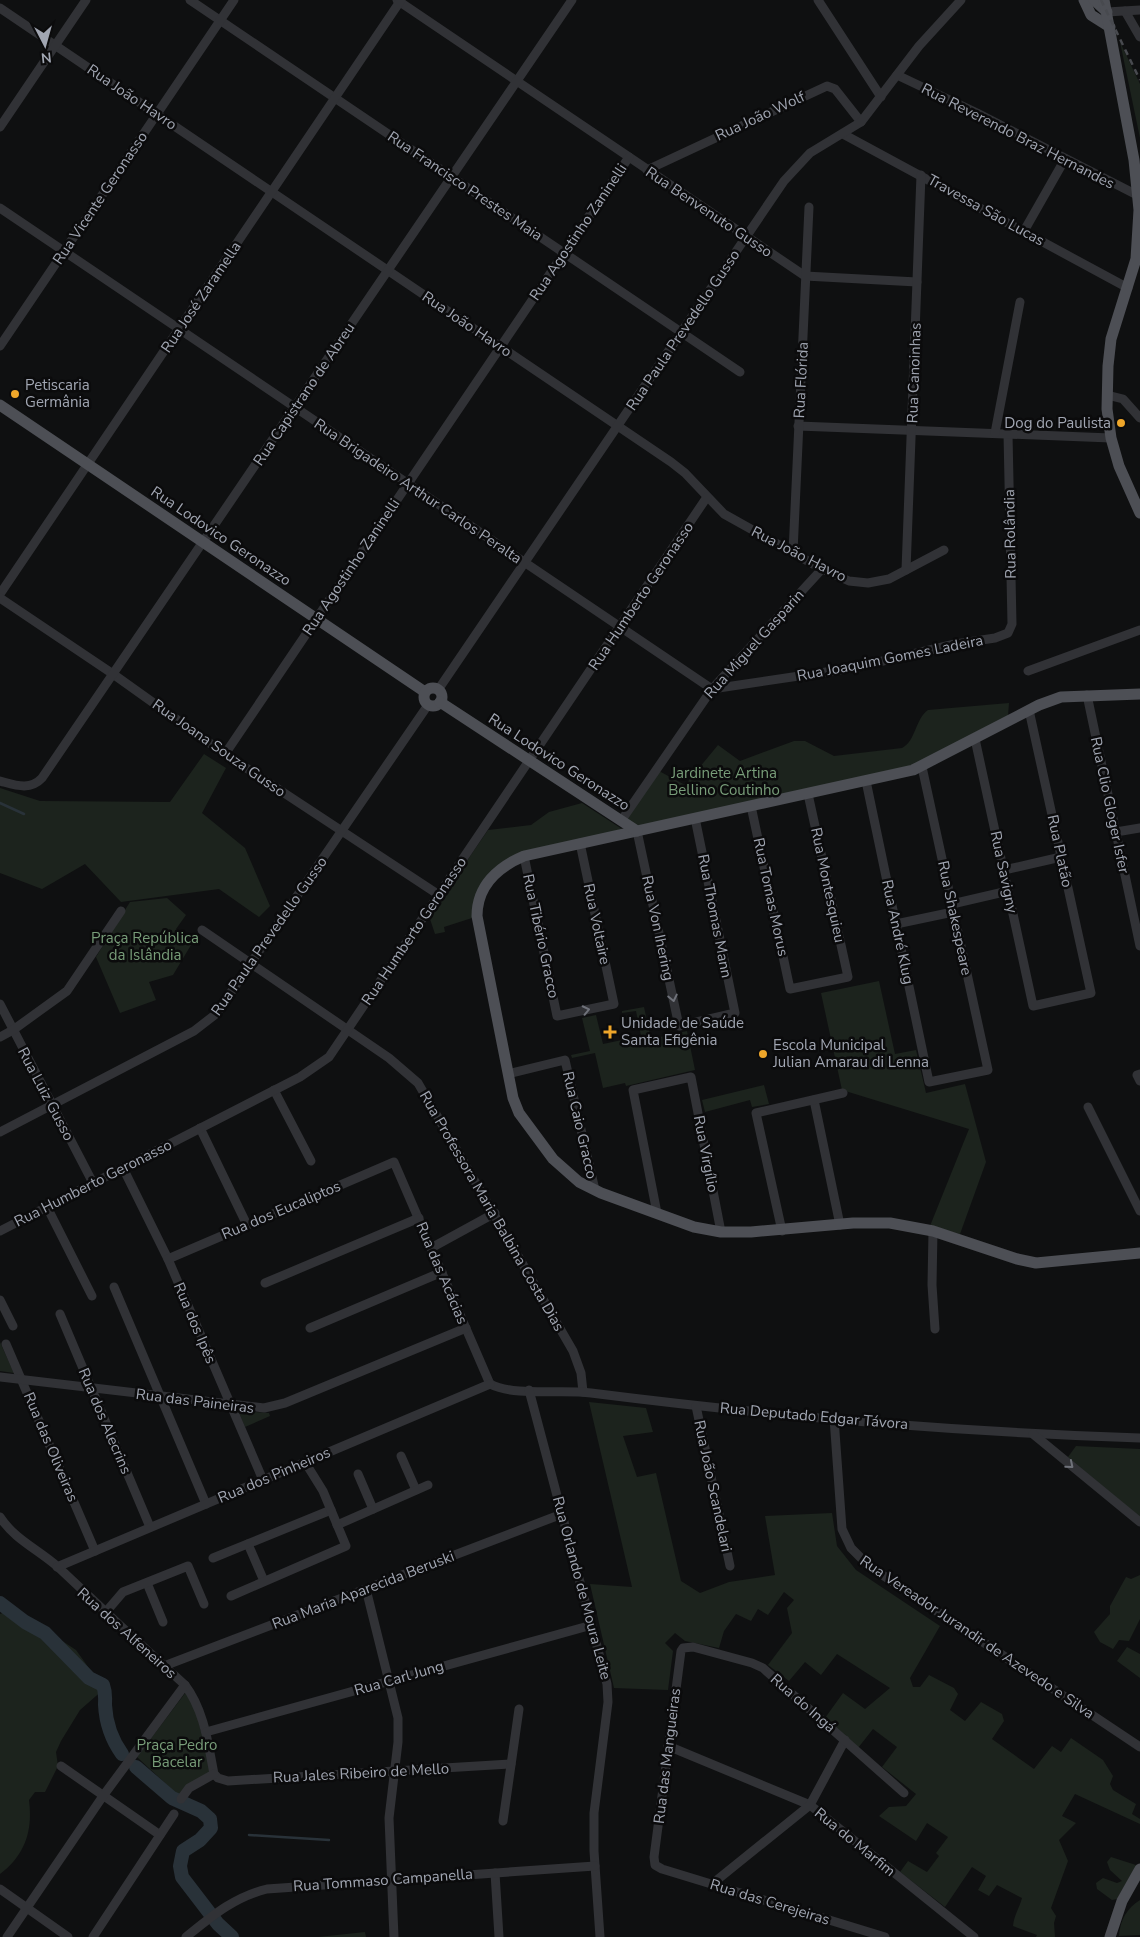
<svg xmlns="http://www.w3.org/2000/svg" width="1140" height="1937" viewBox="0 0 1140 1937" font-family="'Nunito Sans',sans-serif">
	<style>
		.green { fill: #1c231d }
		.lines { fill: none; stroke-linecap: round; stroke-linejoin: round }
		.stream { stroke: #293239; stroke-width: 2.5 }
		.river { stroke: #293239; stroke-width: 14 }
		.minor { stroke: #313236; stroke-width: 9 }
		.major { stroke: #4d4f55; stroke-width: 11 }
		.rail { stroke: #484a4f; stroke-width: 2.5; stroke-dasharray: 6 5; stroke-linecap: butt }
		.oneway { stroke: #6f727a }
		.poi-dot { fill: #eea62a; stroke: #0b0b0c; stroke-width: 2 }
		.labels { text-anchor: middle; stroke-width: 5; stroke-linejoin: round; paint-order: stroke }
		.street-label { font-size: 15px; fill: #a1a6b2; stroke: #0b0b0c }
		.poi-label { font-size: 15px; fill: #a1a6b2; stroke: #0b0b0c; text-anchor: start }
		.park-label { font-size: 15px; fill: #789d79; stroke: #0b0b0c }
	</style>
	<rect width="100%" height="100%" fill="#0f1011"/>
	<g class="green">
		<polygon points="1120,42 1140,84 1140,138"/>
		<path d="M1009,703L1008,716L918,764L639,827L626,819L659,771L685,785L718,745L740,761L794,741H805L834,756L902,748C916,741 915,719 928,710Z"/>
		<polygon points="204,754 226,768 202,813 245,848 270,906 259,917 219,889 121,902 85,864 42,889 0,873 0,788 40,801 170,802"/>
		<polygon points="582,803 622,829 503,861 485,879 472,918 444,927 445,932 435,934 429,916 488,830 531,825 549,812"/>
		<polygon points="167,898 186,915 176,929 191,945 173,975 149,982 156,1000 120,1013 96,957 130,902"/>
		<polygon points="879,981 895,1054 916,1050 926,1093 965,1084 986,1162 960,1234 930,1226 969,1129 842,1090 821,993"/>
		<polygon points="644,1007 651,1039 687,1031 695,1070 626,1086 625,1083 603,1088 595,1053 572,1058 571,1055 590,1051 582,1018 596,1015 603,1044 641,1036 636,1011 622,1013 622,1011"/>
		<polygon points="764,1085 769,1104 752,1107 750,1100 705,1112 702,1100"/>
		<polygon points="0,1342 14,1373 0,1371"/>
		<path d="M589,1402L646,1408L653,1432L623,1436L637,1477L656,1473L681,1581L700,1593L729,1582L775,1575L765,1516L832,1513L837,1546L856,1570L940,1626L910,1678L913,1687H920L929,1675L954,1688L958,1694L950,1710L965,1721L981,1702L1002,1714L1004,1721L992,1739L1034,1769L1052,1746L1061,1752L1071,1738L1103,1760L1113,1776L1110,1784L1113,1790L1136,1804L1132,1814L1140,1819V1824L1075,1794L1062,1816L1076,1823L1059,1840L1068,1861L1051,1908L1056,1916L1054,1923L1055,1937H1036L1037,1935L1013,1926C1014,1915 1019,1909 1022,1898L997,1885L989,1896L978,1890L986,1876L972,1867L945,1907L900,1872L908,1861L927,1872L939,1856L936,1853L948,1837L927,1823L916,1841L879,1816L889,1807L906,1806L916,1794L882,1767L897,1747L873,1729L858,1748L825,1718L843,1693L865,1709L890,1688L837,1654L821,1675L805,1662L789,1681L768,1665L792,1633L787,1608L794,1600L784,1592L768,1615L758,1609L751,1621L736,1614L724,1631L719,1648L685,1641L675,1633L665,1643L673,1651L668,1690L614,1688L590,1584L632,1587Z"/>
		<polygon points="238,1411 269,1413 270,1416 245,1427"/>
		<polygon points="1076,1446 1140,1449 1140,1517 1068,1457"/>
		<polygon points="1140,1575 1140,1619 1129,1641 1119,1640 1113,1649 1100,1642 1094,1632 1110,1614 1110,1606 1126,1577 1131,1579"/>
		<path d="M7,1611L32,1621L76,1650L104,1689L80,1710L61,1741L56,1752L58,1766L45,1792H35L29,1800C33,1831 25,1855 0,1874V1614Z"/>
		<polygon points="1127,1647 1140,1654 1140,1678 1117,1661"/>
		<polygon points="186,1692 195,1707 211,1773 179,1796 137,1757"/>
		<polygon points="1111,1857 1136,1865 1117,1899 1112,1900 1097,1889 1096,1883 1103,1878 1117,1883 1122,1881 1110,1870 1107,1862"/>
		<path d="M1140,1900V1935L1119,1936C1120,1920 1127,1908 1140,1900Z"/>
		<polygon points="365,1932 366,1937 318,1937"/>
	</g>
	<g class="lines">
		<g class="stream">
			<polyline points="0,803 24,814"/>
			<polyline points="211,1828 215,1829"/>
			<polyline points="249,1835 329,1840"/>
		</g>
		<g class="river">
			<path d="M0,1603L25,1622L45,1633L89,1678L103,1685C106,1693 105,1697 105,1705C106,1724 112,1740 122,1754"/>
			<polyline points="136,1767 172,1798 201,1811 210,1819 211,1828 200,1840 183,1851 180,1866 182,1877 218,1924 232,1937"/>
		</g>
		<g class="minor">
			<polyline points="190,0 740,372"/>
			<polyline points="397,0 805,276 917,282"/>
			<polyline points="818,0 881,97"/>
			<polyline points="0,8 671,462 685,473 724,514 822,569 849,581 868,583 889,579 944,550"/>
			<polyline points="1125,11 1140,37"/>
			<polyline points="1107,12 1140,10"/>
			<polyline points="897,75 977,113 1139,196"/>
			<polyline points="0,127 86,0"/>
			<polyline points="843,134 1128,288"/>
			<polyline points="647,170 827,86 835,89 861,122"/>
			<polyline points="0,208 712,689 853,668 955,644 995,638 1008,633 1012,624 1008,434"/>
			<polyline points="1024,231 1065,159"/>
			<polyline points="0,346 234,0"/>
			<polyline points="1107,395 1123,399 1140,418"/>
			<polyline points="798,426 1111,438"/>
			<polyline points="995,433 1020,302"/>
			<polyline points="793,552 809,207"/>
			<polyline points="906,570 921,175"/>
			<polyline points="0,594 401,0"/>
			<polyline points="0,598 113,674 225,754 439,895"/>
			<polyline points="1028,671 1140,630"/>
			<polyline points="438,690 784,181 810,153 861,122 919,46 961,0"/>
			<polyline points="1087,695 1140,946"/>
			<polyline points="975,739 1033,1006 1091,993 1029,710"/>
			<polyline points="225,754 629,157"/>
			<path d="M0,781C15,785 30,791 42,778L572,0"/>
			<polyline points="866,781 929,1082 988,1070 922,767"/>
			<polyline points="751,806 790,989 848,977 808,794"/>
			<polyline points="621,821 712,689 822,569"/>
			<polyline points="637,831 679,1026 735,1013 695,818"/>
			<polyline points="1116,832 1140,828"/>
			<polyline points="524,856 557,1016 614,1004 580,843"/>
			<polyline points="1004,870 1061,857"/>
			<polyline points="952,904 1008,891"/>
			<polyline points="896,924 953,912"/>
			<polyline points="202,930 389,1058 418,1083 573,1351 581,1373 583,1392"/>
			<polyline points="0,1004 93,1183"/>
			<polyline points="0,1037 13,1030 67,991 121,911"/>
			<polyline points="508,1074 565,1060 595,1190"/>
			<polyline points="1140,1074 1137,1075 1140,1081"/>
			<polyline points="274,1090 311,1161"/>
			<polyline points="814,1100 840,1225"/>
			<polyline points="1088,1107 1140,1211"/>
			<polyline points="200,1128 247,1225"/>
			<polyline points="0,1132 194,1031 216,1014 428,705"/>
			<polyline points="123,1168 168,1259 263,1480"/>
			<polyline points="47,1207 92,1296"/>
			<polyline points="657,1213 633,1090 691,1077 721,1232"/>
			<polyline points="0,1231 300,1077 329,1057 707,497"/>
			<polyline points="782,1231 756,1113 843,1093"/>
			<polyline points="933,1231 932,1285 935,1329"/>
			<polyline points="431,1248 495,1213"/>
			<polyline points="168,1259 394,1162 490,1384"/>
			<polyline points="265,1283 419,1218"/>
			<polyline points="114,1287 206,1504"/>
			<polyline points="0,1300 13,1326"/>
			<polyline points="60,1314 150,1527"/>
			<polyline points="310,1328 442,1272"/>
			<polyline points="6,1344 95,1551"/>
			<polyline points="0,1377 264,1408 285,1403 466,1328"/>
			<path d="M490,1384C516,1397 561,1389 591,1393C773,1416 957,1432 1140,1438"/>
			<polyline points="529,1390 607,1684 608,1702 594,1813 594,1851 600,1937"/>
			<polyline points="696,1406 730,1566"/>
			<polyline points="834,1418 842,1529 851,1548 869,1566 1140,1747"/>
			<polyline points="1033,1434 1140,1522"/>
			<polyline points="401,1456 416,1490"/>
			<polyline points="358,1474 373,1509"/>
			<path d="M0,1517C14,1539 39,1550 58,1567C100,1607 142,1646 185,1685C204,1710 208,1743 214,1774"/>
			<polyline points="337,1525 428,1485"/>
			<polyline points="248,1544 264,1581"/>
			<polyline points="213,1558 331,1510"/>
			<polyline points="57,1567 490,1384"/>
			<polyline points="147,1583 163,1622"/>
			<polyline points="366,1589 398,1718 398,1742 389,1818 394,1937"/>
			<polyline points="231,1596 346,1546 323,1491 305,1462"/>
			<polyline points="105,1613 123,1592 188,1566 204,1604"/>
			<polyline points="164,1666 562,1514"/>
			<polyline points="206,1732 592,1625"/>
			<polyline points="668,1746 810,1805 974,1937"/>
			<polyline points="61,1766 160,1835"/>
			<polyline points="214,1774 218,1778 228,1781 511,1764"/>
			<polyline points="181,1799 189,1788 214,1774"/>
			<polyline points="503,1821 519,1709"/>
			<polyline points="495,1873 499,1937"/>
			<polyline points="712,1884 810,1805 845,1740"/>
			<polyline points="0,1889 68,1937"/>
			<polyline points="7,1937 103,1796 185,1685"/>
			<polyline points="93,1937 174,1814"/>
			<path d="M186,1937C212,1916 234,1897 267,1889L595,1866"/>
			<polyline points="885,1937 662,1869 655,1865 654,1857 681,1651 683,1648 693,1647 752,1663 763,1668 904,1793"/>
		</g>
		<g class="major">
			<polyline points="1084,0 1091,15 1110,27"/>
			<polyline points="1094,0 1107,12"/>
			<polyline points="1104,0 1134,160 1139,210 1136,259 1111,339 1108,366 1107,409 1111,438 1119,466 1140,513"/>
			<polyline points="0,405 425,692"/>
			<circle cx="433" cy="697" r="9"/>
			<path d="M1140,694L1061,697L1039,705L913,770L524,856C498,867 477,886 477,916L513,1098L519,1113L553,1159L579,1182L601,1193L694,1227L721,1232H751L853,1223H890L933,1231L1017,1259L1036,1263L1140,1253"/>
			<polyline points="440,702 637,831"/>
			<polyline points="1110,1937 1122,1901 1140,1869"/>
		</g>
		<polyline class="rail" points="1101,0 1140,80"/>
	</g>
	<defs><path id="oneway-chevron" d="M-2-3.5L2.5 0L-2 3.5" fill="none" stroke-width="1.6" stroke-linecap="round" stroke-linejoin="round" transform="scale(1.25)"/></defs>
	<g class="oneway">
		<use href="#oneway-chevron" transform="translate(673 998) rotate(78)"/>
		<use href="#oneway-chevron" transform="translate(586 1010) rotate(-12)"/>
		<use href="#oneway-chevron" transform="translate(1070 1465) rotate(40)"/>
	</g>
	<g class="poi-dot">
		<circle cx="15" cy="394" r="5"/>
		<circle cx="1121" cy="423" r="5"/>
		<path d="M607.5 1024.5h5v5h5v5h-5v5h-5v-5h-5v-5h5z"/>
		<circle cx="763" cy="1054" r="5"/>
	</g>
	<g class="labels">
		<g class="street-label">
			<text transform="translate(132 97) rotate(34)" y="5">Rua João Havro</text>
			<text transform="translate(760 116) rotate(-25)" y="5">Rua João Wolf</text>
			<text transform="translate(1018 136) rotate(27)" y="5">Rua Reverendo Braz Hernandes</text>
			<text transform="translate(465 186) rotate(34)" y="5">Rua Francisco Prestes Maia</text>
			<text transform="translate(100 198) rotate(-56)" y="5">Rua Vicente Geronasso</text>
			<text transform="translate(986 210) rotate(29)" y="5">Travessa São Lucas</text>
			<text transform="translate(709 212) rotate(34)" y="5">Rua Benvenuto Gusso</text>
			<text transform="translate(578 232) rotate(-56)" y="5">Rua Agostinho Zaninelli</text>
			<text transform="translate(201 297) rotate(-56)" y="5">Rua José Zaramella</text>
			<text transform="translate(467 324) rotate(34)" y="5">Rua João Havro</text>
			<text transform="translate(683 330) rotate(-56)" y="5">Rua Paula Prevedello Gusso</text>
			<text transform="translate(914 373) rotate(-88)" y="5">Rua Canoinhas</text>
			<text transform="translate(801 380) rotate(-87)" y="5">Rua Flórida</text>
			<text transform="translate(304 394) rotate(-56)" y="5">Rua Capistrano de Abreu</text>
			<text transform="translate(418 491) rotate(34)" y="5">Rua Brigadeiro Arthur Carlos Peralta</text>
			<text transform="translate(1010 534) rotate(-91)" y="5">Rua Rolândia</text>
			<text transform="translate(221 536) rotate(34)" y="5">Rua Lodovico Geronazzo</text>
			<text transform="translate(799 554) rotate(27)" y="5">Rua João Havro</text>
			<text transform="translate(351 567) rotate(-56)" y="5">Rua Agostinho Zaninelli</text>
			<text transform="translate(641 596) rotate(-56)" y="5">Rua Humberto Geronasso</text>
			<text transform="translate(754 644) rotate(-48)" y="5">Rua Miguel Gasparin</text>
			<text transform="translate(890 658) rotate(-11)" y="5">Rua Joaquim Gomes Ladeira</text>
			<text transform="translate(219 748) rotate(35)" y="5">Rua Joana Souza Gusso</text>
			<text transform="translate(559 762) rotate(33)" y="5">Rua Lodovico Geronazzo</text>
			<text transform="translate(1110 805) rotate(78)" y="5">Rua Clio Gloger Isfer</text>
			<text transform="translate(1060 851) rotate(78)" y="5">Rua Platão</text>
			<text transform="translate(1004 872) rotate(78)" y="5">Rua Savigny</text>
			<text transform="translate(828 885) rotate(78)" y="5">Rua Montesquieu</text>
			<text transform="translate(771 897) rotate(78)" y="5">Rua Tomas Morus</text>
			<text transform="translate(715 916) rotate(79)" y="5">Rua Thomas Mann</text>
			<text transform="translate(955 918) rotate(78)" y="5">Rua Shakespeare</text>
			<text transform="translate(597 924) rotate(78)" y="5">Rua Voltaire</text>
			<text transform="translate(658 928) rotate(78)" y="5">Rua Von Ihering</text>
			<text transform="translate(414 931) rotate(-56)" y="5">Rua Humberto Geronasso</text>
			<text transform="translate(898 932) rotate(78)" y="5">Rua André Klug</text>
			<text transform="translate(269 936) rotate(-55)" y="5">Rua Paula Prevedello Gusso</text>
			<text transform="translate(541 936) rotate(78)" y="5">Rua Tibério Gracco</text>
			<text transform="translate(46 1094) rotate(62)" y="5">Rua Luiz Gusso</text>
			<text transform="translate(580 1125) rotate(77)" y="5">Rua Caio Gracco</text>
			<text transform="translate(706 1154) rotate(79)" y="5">Rua Virgílio</text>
			<text transform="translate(93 1183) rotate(-27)" y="5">Rua Humberto Geronasso</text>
			<text transform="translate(281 1210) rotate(-23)" y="5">Rua dos Eucaliptos</text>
			<text transform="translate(492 1211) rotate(60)" y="5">Rua Professora Maria Balbina Costa Dias</text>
			<text transform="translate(442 1273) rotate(67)" y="5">Rua das Acácias</text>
			<text transform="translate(195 1323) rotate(67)" y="5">Rua dos Ipês</text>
			<text transform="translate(195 1401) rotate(7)" y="5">Rua das Paineiras</text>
			<text transform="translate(814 1416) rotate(5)" y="5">Rua Deputado Edgar Távora</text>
			<text transform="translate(105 1421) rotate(67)" y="5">Rua dos Alecrins</text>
			<text transform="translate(51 1447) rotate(67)" y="5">Rua das Oliveiras</text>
			<text transform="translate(274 1475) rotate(-23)" y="5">Rua dos Pinheiros</text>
			<text transform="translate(713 1486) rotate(78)" y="5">Rua João Scandelari</text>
			<text transform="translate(582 1588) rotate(75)" y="5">Rua Orlando de Moura Leite</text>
			<text transform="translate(363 1590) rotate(-21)" y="5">Rua Maria Aparecida Beruski</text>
			<text transform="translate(127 1633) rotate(42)" y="5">Rua dos Alfeneiros</text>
			<text transform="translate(977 1637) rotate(34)" y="5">Rua Vereador Jurandir de Azevedo e Silva</text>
			<text transform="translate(399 1678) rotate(-16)" y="5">Rua Carl Jung</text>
			<text transform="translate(803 1703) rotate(41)" y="5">Rua do Ingá</text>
			<text transform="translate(667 1756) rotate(-83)" y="5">Rua das Mangueiras</text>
			<text transform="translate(361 1773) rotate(-3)" y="5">Rua Jales Ribeiro de Mello</text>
			<text transform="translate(855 1842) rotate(39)" y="5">Rua do Marfim</text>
			<text transform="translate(383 1880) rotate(-4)" y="5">Rua Tommaso Campanella</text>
			<text transform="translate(770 1902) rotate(17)" y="5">Rua das Cerejeiras</text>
		</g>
		<g class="poi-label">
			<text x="25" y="390">Petiscaria<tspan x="25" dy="17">Germânia</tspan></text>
			<text x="1111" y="428" text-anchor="end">Dog do Paulista</text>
			<text x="621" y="1028">Unidade de Saúde<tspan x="621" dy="17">Santa Efigênia</tspan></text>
			<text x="773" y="1050">Escola Municipal<tspan x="773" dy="17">Julian Amarau di Lenna</tspan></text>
		</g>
		<g class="park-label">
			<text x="724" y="778">Jardinete Artina<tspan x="724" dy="17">Bellino Coutinho</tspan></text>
			<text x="145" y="943">Praça República<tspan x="145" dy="17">da Islândia</tspan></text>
			<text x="177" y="1750">Praça Pedro<tspan x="177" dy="17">Bacelar</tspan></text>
		</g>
	</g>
	<g transform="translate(45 45) rotate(174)" stroke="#0b0b0c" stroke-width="4" paint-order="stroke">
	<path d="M0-4L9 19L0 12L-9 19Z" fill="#a1a6b2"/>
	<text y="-8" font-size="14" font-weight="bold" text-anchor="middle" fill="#a1a6b2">N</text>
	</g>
</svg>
